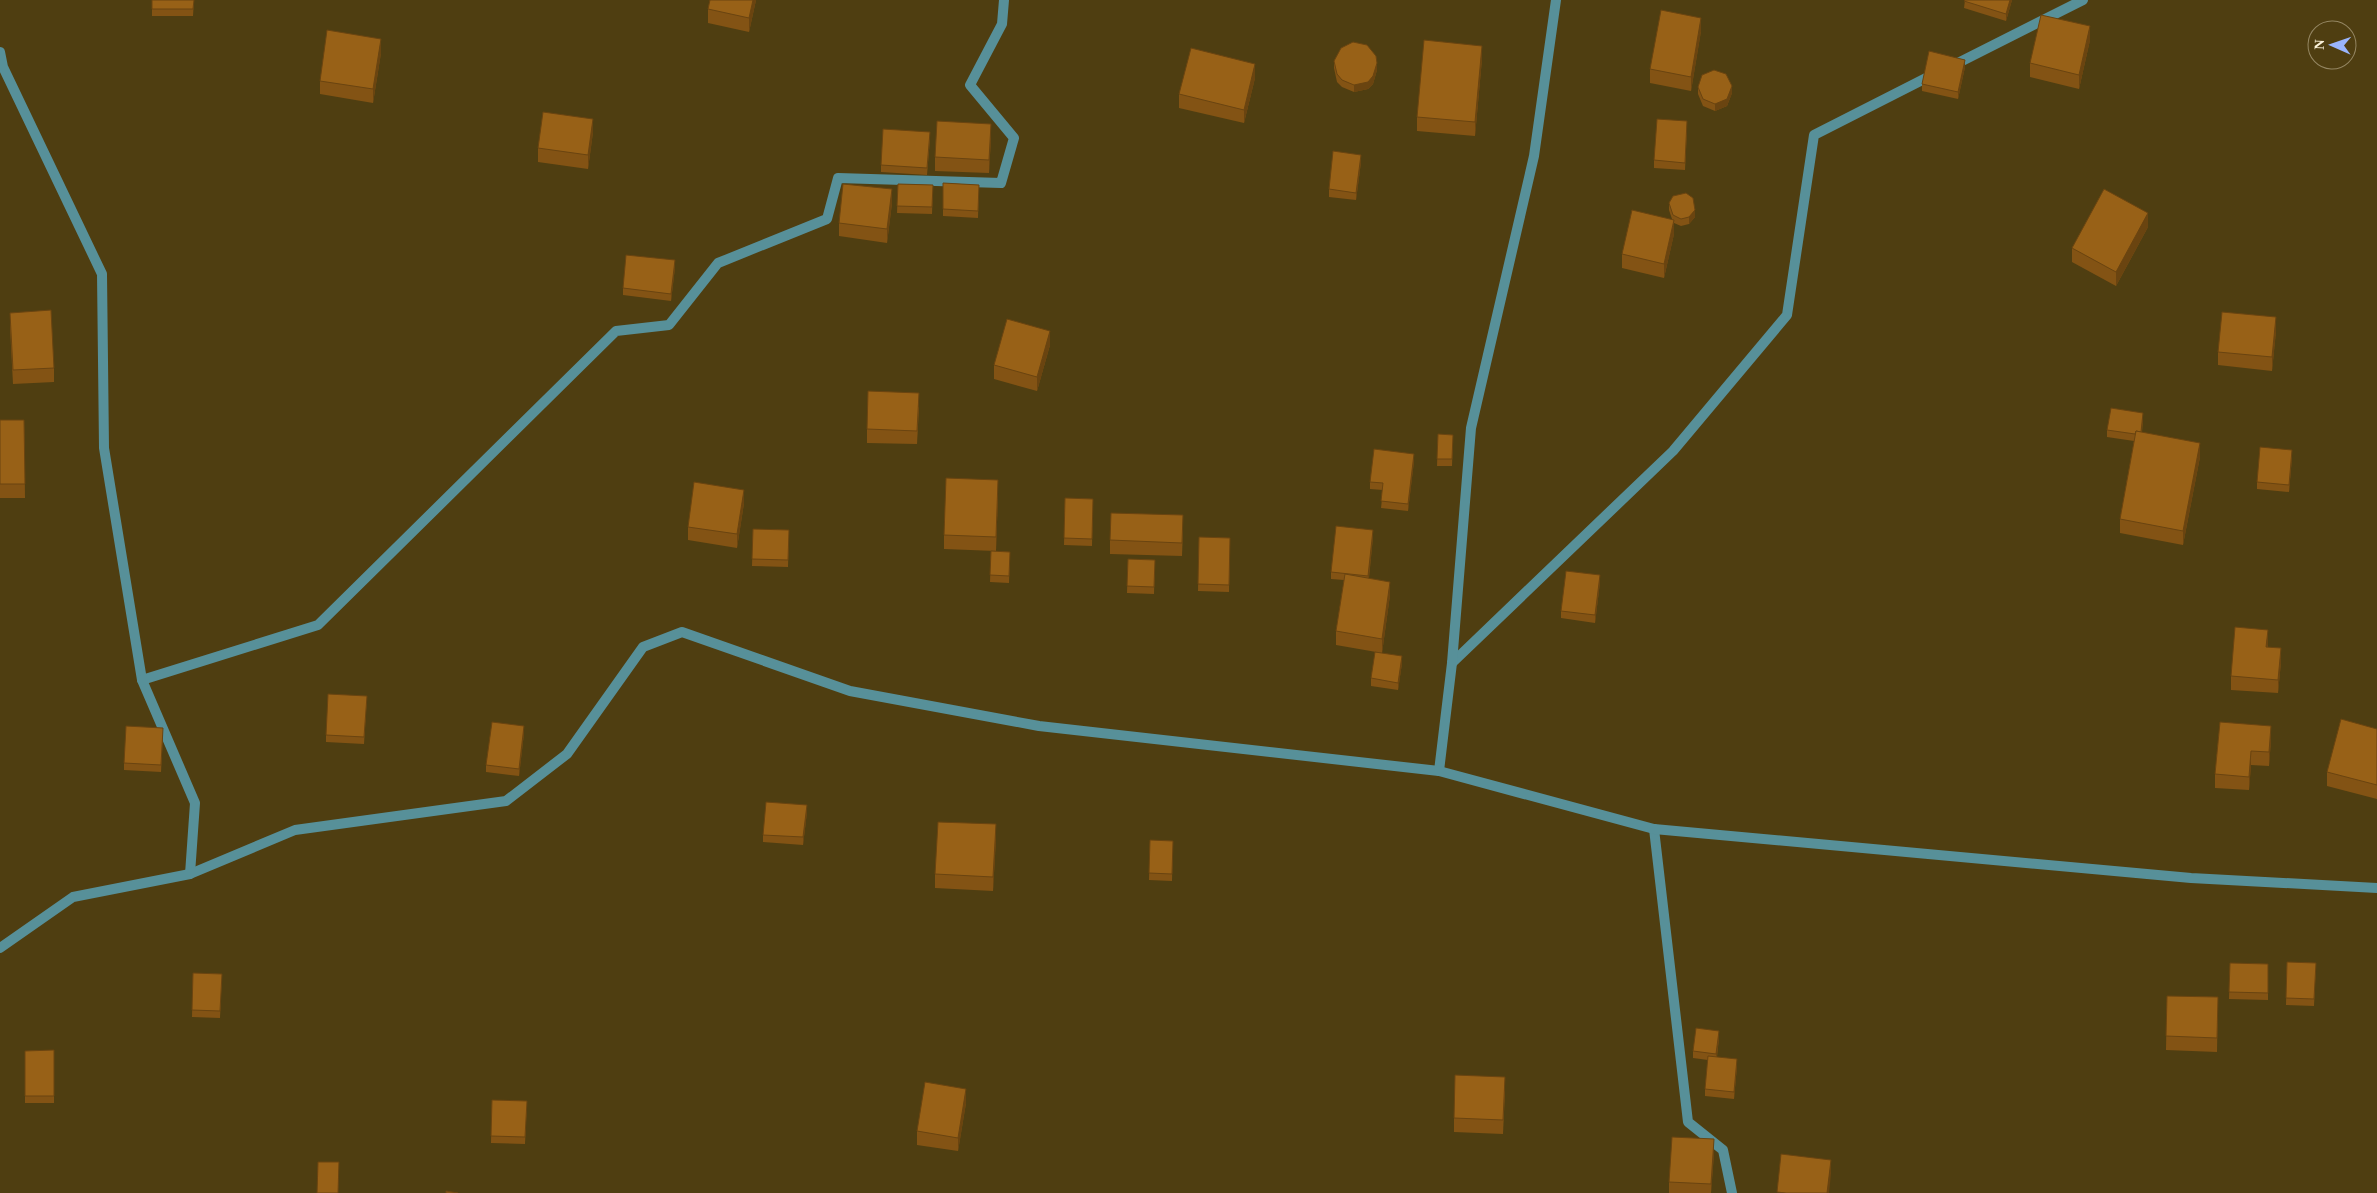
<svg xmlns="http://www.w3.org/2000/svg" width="2377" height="1193" viewBox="0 0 2377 1193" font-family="Georgia,serif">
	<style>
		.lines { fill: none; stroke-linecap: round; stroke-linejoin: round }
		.street { stroke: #579099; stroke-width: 10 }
		.wall { fill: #835314 }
		.shaded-wall { fill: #6a4410 }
		.building { fill: #986117; stroke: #6a4410 }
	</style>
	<rect width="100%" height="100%" fill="#4f3e11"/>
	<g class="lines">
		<g class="street">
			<polyline points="0,52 3,67 102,274 104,448 142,680 195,803 190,874"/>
			<polyline points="1952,66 2083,0"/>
			<polyline points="1452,663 1673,451 1787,315 1814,135 1934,74"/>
			<polyline points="142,680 318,625 616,331 669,325 718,263 827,219 838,178 1001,183 1014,138 970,85 1002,24 1004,0"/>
			<polyline points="1439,771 1452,663 1471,428 1534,156 1556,0"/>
			<polyline points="1654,829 1688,1122 1723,1150 1732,1193"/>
			<polyline points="0,948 73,897 190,874 295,830 506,801 567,754 643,647 682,632 850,691 1039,726 1439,771 1654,829 2191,878 2377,888"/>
		</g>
	</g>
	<g class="wall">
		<polygon points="152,0 194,0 193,16 152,16"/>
		<polygon points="710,0 756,0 749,32 708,23 708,9"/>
		<polygon points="1965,0 2012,0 2006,21 1964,8"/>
		<polygon points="1701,31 1691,91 1650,83 1650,69"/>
		<polygon points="2090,40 2079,89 2030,77 2030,63"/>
		<polygon points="381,53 373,103 320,94 320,81"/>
		<polygon points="1482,59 1475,136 1417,131 1417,117"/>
		<polygon points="1334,61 1377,70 1373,84 1368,89 1354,92 1342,87 1337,82 1334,68"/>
		<polygon points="1965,67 1958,99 1922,91 1922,84"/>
		<polygon points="1255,78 1244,123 1179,108 1179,94"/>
		<polygon points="1698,87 1732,93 1727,106 1715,111 1703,106 1698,94"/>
		<polygon points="1687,128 1685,170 1654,168 1654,160"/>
		<polygon points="593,132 588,169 538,162 538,148"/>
		<polygon points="991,138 989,173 935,171 935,157"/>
		<polygon points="930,139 927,175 881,172 881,165"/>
		<polygon points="1361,162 1356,200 1329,197 1329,189"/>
		<polygon points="943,183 979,185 978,218 943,216"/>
		<polygon points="898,184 933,185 932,214 897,213"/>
		<polygon points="892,203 887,243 839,236 839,223"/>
		<polygon points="1669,203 1695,217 1689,224 1681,226 1674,223 1674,234 1664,278 1622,268 1622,254 1672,219 1669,210"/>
		<polygon points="2148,227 2116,286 2072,262 2072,248"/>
		<polygon points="675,267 671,301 623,295 623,288"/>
		<polygon points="10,313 54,368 54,382 13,384 10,327"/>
		<polygon points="2276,331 2272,371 2218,365 2218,352"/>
		<polygon points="1050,345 1037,391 994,379 994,365"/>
		<polygon points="919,407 917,444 867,443 867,429"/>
		<polygon points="0,420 24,420 25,498 0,498"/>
		<polygon points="2143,420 2142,432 2200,457 2183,545 2120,533 2120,519 2134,441 2107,437 2107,430"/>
		<polygon points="1438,434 1453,435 1452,466 1437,466"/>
		<polygon points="2292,457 2289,492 2257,489 2257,482"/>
		<polygon points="1414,461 1408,511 1381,508 1383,490 1370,489 1370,482"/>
		<polygon points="998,494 996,551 944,549 944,535"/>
		<polygon points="1065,498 1093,499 1092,546 1064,545"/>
		<polygon points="744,503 737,548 688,540 688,527"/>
		<polygon points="753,529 789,530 788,567 752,566"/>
		<polygon points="1183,529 1182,556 1110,554 1110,540"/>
		<polygon points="1199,537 1230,538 1229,592 1198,591"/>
		<polygon points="1373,537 1369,578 1390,595 1382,653 1336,645 1336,631 1344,580 1331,579 1331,572"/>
		<polygon points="991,551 1010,552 1009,583 990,582"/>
		<polygon points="1128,559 1155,560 1154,594 1127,593"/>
		<polygon points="1600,582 1595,623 1561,618 1561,611"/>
		<polygon points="2268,644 2268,647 2281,662 2278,693 2231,690 2231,676"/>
		<polygon points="1402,663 1398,690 1371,686 1371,678"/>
		<polygon points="367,696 364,744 326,742 326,735"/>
		<polygon points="2220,722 2271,740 2269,766 2251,765 2249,790 2215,788 2215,774"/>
		<polygon points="2377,729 2377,799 2327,786 2327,772"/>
		<polygon points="524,733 519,776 486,772 486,765"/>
		<polygon points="163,735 161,772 124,770 124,763"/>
		<polygon points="807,812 803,845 763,842 763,835"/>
		<polygon points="996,838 993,891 935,888 935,874"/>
		<polygon points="1150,840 1173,841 1172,881 1149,880"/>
		<polygon points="2287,962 2316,963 2314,1006 2286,1005"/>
		<polygon points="2230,963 2268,964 2268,1000 2229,999"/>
		<polygon points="193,973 222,974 220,1018 192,1017"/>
		<polygon points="2167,996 2218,997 2217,1052 2166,1050"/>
		<polygon points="1719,1038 1717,1057 1737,1066 1734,1099 1705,1096 1705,1089 1708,1060 1693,1058 1693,1051"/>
		<polygon points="54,1050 54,1103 25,1103 25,1051"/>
		<polygon points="1505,1091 1503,1134 1454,1132 1454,1118"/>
		<polygon points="492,1100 527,1101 525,1144 491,1143"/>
		<polygon points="966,1103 958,1151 917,1145 917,1131"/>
		<polygon points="1714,1153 1711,1193 1669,1193 1669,1182"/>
	</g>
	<g class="shaded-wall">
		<polygon points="753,0 756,0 749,32 749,18"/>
		<polygon points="2010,0 2012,0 2006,21 2006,14"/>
		<polygon points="1701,18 1701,31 1691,91 1691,77"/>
		<polygon points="2090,26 2090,40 2079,89 2079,75"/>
		<polygon points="381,39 381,53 373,103 373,89"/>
		<polygon points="1482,46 1482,59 1475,136 1475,122"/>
		<polygon points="1965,60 1965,67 1958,99 1958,92"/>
		<polygon points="1377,63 1377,70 1373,84 1368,89 1354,92 1354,85"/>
		<polygon points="1255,64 1255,78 1244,123 1244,110"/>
		<polygon points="1732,86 1732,93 1727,106 1715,111 1715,104"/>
		<polygon points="593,119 593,132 588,169 588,155"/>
		<polygon points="991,124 991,138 989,173 989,160"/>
		<polygon points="1361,155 1361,162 1356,200 1356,193"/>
		<polygon points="892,189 892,203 887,243 887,229"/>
		<polygon points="1695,210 1695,217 1689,224 1689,217"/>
		<polygon points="2148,213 2148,227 2116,286 2116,272"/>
		<polygon points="1674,220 1674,234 1664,278 1664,264"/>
		<polygon points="675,260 675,267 671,301 671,294"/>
		<polygon points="2276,317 2276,331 2272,371 2272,357"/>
		<polygon points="1050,331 1050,345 1037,391 1037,377"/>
		<polygon points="2143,413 2143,420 2140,442 2140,435"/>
		<polygon points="2200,443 2200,457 2183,545 2183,531"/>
		<polygon points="2292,450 2292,457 2289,492 2289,485"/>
		<polygon points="1414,454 1414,461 1408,511 1408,504"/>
		<polygon points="998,480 998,494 996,551 996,537"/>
		<polygon points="744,490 744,503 737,548 737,534"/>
		<polygon points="1373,530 1373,537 1368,583 1368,576"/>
		<polygon points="1600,575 1600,582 1595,623 1595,615"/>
		<polygon points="1390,582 1390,595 1382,653 1382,639"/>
		<polygon points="2268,630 2268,644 2266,661 2266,647"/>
		<polygon points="2281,648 2281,662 2278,693 2278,680"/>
		<polygon points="1402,656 1402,663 1398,690 1398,683"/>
		<polygon points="524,726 524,733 519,776 519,769"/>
		<polygon points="2271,726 2271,740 2269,766 2269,752"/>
		<polygon points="2251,751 2251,765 2249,790 2249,777"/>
		<polygon points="807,805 807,812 803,845 803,837"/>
		<polygon points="996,824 996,838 993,891 993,877"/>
		<polygon points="1719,1031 1719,1038 1716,1061 1716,1054"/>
		<polygon points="1737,1059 1737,1066 1734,1099 1734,1092"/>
		<polygon points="966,1089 966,1103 958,1151 958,1138"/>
		<polygon points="1714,1139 1714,1153 1711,1193 1711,1184"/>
		<polygon points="1831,1160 1831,1174 1829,1193 1827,1193"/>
	</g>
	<g class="building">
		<polygon points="152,0 194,0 193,9 152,9"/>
		<polygon points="710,0 753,0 749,18 708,9"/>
		<polygon points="1965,0 2010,0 2006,14 1964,1"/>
		<polygon points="1661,10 1701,18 1691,77 1650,69"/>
		<polygon points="2041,15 2090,26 2079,75 2030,63"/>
		<polygon points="327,30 381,39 373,89 320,81"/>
		<polygon points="1424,40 1482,46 1475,122 1417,117"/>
		<polygon points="1353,42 1367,45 1376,56 1377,63 1373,76 1368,82 1354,85 1342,80 1337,74 1334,61 1341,48"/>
		<polygon points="1191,48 1255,64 1244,110 1179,94"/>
		<polygon points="1929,51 1965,60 1958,92 1922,84"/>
		<polygon points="1714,70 1726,74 1732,86 1727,99 1715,104 1703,99 1698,87 1702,75"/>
		<polygon points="543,112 593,119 588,155 538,148"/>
		<polygon points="1657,119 1687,121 1685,163 1654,160"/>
		<polygon points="937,121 991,124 989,160 935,157"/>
		<polygon points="883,129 930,132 927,168 881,165"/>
		<polygon points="1333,151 1361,155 1356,193 1329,189"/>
		<polygon points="943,183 979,185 978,211 943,209"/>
		<polygon points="843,184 892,189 887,229 839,223"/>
		<polygon points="898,184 933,185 932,207 897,206"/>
		<polygon points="2104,189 2148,213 2116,272 2072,248"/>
		<polygon points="1686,193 1693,198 1695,210 1689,217 1681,219 1673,215 1669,203 1673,196"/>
		<polygon points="1632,210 1674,220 1664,264 1622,254"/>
		<polygon points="626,255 675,260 671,294 623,288"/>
		<polygon points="51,310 54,368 13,370 10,313"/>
		<polygon points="2222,312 2276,317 2272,357 2218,352"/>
		<polygon points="1007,319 1050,331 1037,377 994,365"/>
		<polygon points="868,391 919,393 917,431 867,429"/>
		<polygon points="2111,408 2143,413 2141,432 2136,431 2135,434 2107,430"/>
		<polygon points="0,420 24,420 25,484 0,484"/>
		<polygon points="2136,431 2200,443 2183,531 2120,519"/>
		<polygon points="1438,434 1453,435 1452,459 1437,459"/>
		<polygon points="2260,447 2292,450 2289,485 2257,482"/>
		<polygon points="1374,449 1414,454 1408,504 1381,501 1383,483 1370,482"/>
		<polygon points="946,478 998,480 996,537 944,535"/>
		<polygon points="694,482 744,490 737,534 688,527"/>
		<polygon points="1065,498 1093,499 1092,539 1064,538"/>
		<polygon points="1111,513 1183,515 1182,543 1110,540"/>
		<polygon points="1336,526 1373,530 1368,576 1331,572"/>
		<polygon points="753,529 789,530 788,560 752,559"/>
		<polygon points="1199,537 1230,538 1229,585 1198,584"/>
		<polygon points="991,551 1010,552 1009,576 990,575"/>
		<polygon points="1128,559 1155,560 1154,587 1127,586"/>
		<polygon points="1566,571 1600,575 1595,615 1561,611"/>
		<polygon points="1345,574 1390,582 1382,639 1336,631"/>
		<polygon points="2235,627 2268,630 2266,647 2281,648 2278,680 2231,676"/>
		<polygon points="1375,652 1402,656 1398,683 1371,678"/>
		<polygon points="328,694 367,696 364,737 326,735"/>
		<polygon points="2341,719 2377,729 2377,785 2327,772"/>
		<polygon points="492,722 524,726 519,769 486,765"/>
		<polygon points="2220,722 2271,726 2269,752 2251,751 2249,777 2215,774"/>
		<polygon points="126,726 163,728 161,765 124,763"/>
		<polygon points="766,802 807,805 803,837 763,835"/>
		<polygon points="938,822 996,824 993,877 935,874"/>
		<polygon points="1150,840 1173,841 1172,874 1149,873"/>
		<polygon points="2287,962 2316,963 2314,999 2286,998"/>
		<polygon points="2230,963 2268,964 2268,993 2229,992"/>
		<polygon points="193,973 222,974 220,1011 192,1010"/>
		<polygon points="2167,996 2218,997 2217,1038 2166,1036"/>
		<polygon points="1696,1028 1719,1031 1716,1054 1693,1051"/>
		<polygon points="54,1050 54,1096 25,1096 25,1051"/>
		<polygon points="1708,1056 1737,1059 1734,1092 1705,1089"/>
		<polygon points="1455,1075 1505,1077 1503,1120 1454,1118"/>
		<polygon points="925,1082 966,1089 958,1138 917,1131"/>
		<polygon points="492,1100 527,1101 525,1137 491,1136"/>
		<polygon points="1672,1137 1714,1139 1711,1184 1669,1182"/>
		<polygon points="1781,1154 1831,1160 1827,1193 1786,1193 1777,1192"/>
		<polygon points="318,1162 339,1162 338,1193 317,1193"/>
		<polygon points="446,1191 458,1193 446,1193"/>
	</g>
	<g transform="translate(2332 45) rotate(272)"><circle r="24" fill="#4f3e11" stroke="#948662"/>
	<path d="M0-4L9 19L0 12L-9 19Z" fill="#9ab5fd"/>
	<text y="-8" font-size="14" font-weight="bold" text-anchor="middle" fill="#fcf3db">N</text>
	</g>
</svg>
